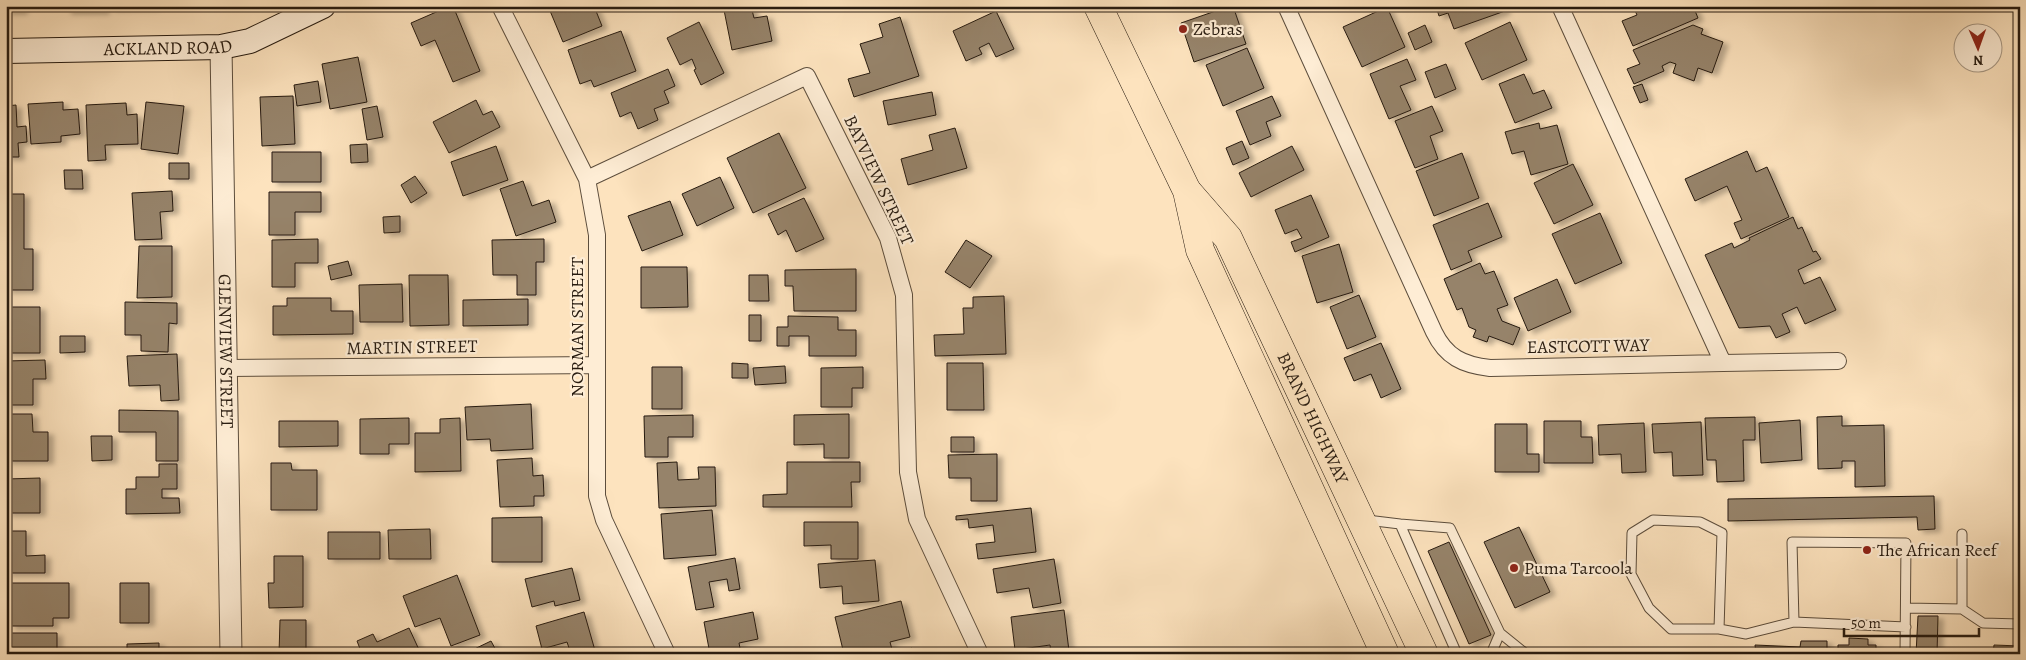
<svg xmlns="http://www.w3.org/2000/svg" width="2026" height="660" viewBox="0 0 2026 660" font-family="Alegreya,serif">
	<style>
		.building { fill: #96836a; stroke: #271b10; filter: url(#shadow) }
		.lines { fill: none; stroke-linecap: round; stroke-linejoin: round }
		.service-casing { stroke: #5c4d3c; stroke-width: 11 }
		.minor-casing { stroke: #5c4d3c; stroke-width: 18 }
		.tertiary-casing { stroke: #5c4d3c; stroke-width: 23 }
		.secondary-casing { stroke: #271b10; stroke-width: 26 }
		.trunk-casing { stroke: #271b10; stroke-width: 29 }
		.service { stroke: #feedd5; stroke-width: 9 }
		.minor { stroke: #feedd5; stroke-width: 16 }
		.tertiary { stroke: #feedd5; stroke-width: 21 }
		.secondary { stroke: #feedd5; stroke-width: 24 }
		.trunk { stroke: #fde3be; stroke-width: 28 }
		.poi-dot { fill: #8f2418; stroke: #feedd5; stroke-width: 2 }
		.labels { text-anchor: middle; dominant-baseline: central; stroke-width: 4.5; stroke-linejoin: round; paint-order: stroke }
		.poi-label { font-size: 18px; fill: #271b10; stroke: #feedd5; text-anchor: start }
		.street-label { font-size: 18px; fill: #271b10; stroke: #feedd5 }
	</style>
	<defs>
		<filter id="shadow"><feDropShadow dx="5.5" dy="3" stdDeviation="2.5" flood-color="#0004"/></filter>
	</defs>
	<rect width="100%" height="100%" fill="#fde3be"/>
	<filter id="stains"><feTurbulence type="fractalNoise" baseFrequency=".004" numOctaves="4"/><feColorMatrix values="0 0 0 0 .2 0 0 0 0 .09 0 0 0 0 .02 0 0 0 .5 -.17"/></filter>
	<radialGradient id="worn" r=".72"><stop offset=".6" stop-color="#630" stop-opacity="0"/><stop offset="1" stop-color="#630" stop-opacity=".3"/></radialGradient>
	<path class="building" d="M6,6h16v5h-16z
		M66,6h38v5h-38z
		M110,6h45v1l-45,1z
		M450,6h3l27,65 -27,11 -18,-42 -14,6 -10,-23z
		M548,6h46l8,20 -39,16z
		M745,6h6l3,12 13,-2 5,25 -40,9 -8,-40z
		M1230,6h3l13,38 -52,18 -13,-39z
		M1436,6h68l1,5 -51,18 -6,-16 -9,3z
		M1633,6h60l5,12 -65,28 -11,-25 15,-6z
		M1387,7l18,40 -43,20 -19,-40z
		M996,11l18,38 -18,8 -7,-14 -10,5 3,6 -16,7 -13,-30z
		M900,17l19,59 -65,21 -6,-18 22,-6 -10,-29 23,-7 -4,-13z
		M699,22l25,51 -23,12 -7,-15 2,-1 -4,-10 -12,6 -13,-27z
		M1510,22l17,38 -45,20 -17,-37z
		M1425,25l7,17 -17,8 -7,-17z
		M1693,25l10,4 -2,5 22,8 -11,31 -14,-5 -4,13 -21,-8 3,-9 -6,-2 -8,4 2,5 -30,13 -7,-15 13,-5 -7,-14z
		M621,31l15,40 -42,16 -3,-7 -11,4 -12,-34z
		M1247,48l17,40 -41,18 -17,-41z
		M358,57l9,45 -37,7 -8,-45z
		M1407,59l9,21 -16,6 11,24 -22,9 -19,-45z
		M1446,64l10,25 -21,9 -10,-26z
		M668,69l7,17 -11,5 5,12 -15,6 4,11 -20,9 -7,-17 -11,5 -9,-24z
		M1524,74l9,20 11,-4 8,18 -37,15 -16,-39z
		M318,81l3,21 -24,4 -3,-21z
		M1642,84l6,16 -8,3 -7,-16z
		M932,92l4,23 -48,10 -5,-24z
		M293,96l2,48 -33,2 -2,-49z
		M1272,96l9,20 -15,6 5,14 -21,9 -14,-34z
		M476,100l7,15 9,-4 8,16 -51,26 -16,-31z
		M63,102v8l15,-1 2,25 -19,2v6l-30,2 -3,-40z
		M146,102l38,4 -6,48 -37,-5z
		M126,103l1,12 10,-1 1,30 -33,1 1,15 -18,1 -2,-56z
		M16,105l1,22 9,-1 1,16 -9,1 1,14h-13v-51z
		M377,106l6,31 -16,3 -5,-31z
		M1432,106l11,25 -13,5 8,23 -23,9 -20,-47z
		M1539,123l1,6 17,-4 11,39 -37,11 -7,-24 -12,3 -7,-22z
		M955,128l12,40 -59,17 -7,-26 32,-9 -4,-15z
		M779,133l27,55 -53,25 -26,-55z
		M1242,141l7,17 -16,7 -7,-17z
		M367,144l1,18 -17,1 -1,-18z
		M496,146l12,34 -45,16 -12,-34z
		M1292,146l12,24 -53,27 -12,-24z
		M1747,151l9,21 11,-5 22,50 -48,22 -7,-16 8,-3 -15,-34 -32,15 -10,-22z
		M272,152h49v30h-49z
		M1462,153l17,45 -45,18 -18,-45z
		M169,163h20v16h-20z
		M1573,164l20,41 -39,19 -20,-41z
		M64,170h18l1,19h-18z
		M415,176l12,17 -16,10 -10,-18z
		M720,177l14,31 -37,18 -15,-32z
		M523,181l9,25 17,-6 7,22 -40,14 -16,-47z
		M172,191l1,20 -13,1 2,27 -27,1 -3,-47z
		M269,192h52v20h-26v23h-26z
		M6,194h18v55h9v41h-27z
		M1311,195l18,42 -34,15 -4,-10 11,-4 -5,-9 -12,5 -10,-24z
		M804,198l20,41 -28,13 -10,-22 -8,5 -10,-21z
		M670,201l13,34 -41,16 -14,-35z
		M1488,203l14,34 -34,14 4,10 -21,9 -18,-45z
		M1600,213l22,50 -47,21 -23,-50z
		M400,216v16l-16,1 -1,-16z
		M1793,217l5,12 4,-2 11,25 3,-1 5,8 -23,11 6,14 16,-7 16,33 -31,14 -8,-17 -15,7 8,18 -14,6 -6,-12 -31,2 -34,-73 27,-12 2,5 16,-8 -1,-2z
		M318,239v24h-23v24h-23v-47z
		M544,239v23h-8v33h-19v-20h-24l-1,-35z
		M966,240l26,16 -22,32 -25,-16z
		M1339,244l14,48 -36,11 -15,-47z
		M139,246h33v51l-35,1z
		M348,261l4,14 -21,5 -3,-14z
		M1480,263l5,11 9,-3 14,34 -11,4 5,12 18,7 -7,17 -24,-9 -2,6 -14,-5 3,-7 -7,-3 -7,-19 -5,2 -13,-31z
		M641,267h46l1,40 -47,1z
		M856,269v42h-62l-1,-25h-8v-16z
		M409,275h39l1,50 -39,1z
		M749,275h19l1,26h-20z
		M1557,279l14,33 -43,19 -14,-33z
		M402,284l1,38h-43l-1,-37z
		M1359,295l17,42 -29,12 -17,-42z
		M1004,296l2,58 -71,2 -1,-21 30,-1 -1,-26h10v-11z
		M287,298h44v13h22v23l-80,1v-29h14z
		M528,299v26l-65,1v-26z
		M125,302l52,1v21l-8,-1 -1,29 -27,-1v-16h-16z
		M6,307h34v46h-34z
		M749,315h12v26h-12z
		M788,316l50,1v13h18v26h-47v-20h-20v10h-12v-19h11z
		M60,336h25v16l-25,1z
		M1381,343l20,46 -20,9 -10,-24 -17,7 -10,-23z
		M177,354l2,46 -18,1 -1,-16 -31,1 -2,-30z
		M45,360l1,19h-13v26h-27v-44z
		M732,363l16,1v14h-16z
		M947,363h36l1,47h-37z
		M785,366l1,17 -31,2 -2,-17z
		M652,367h30v42h-30z
		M863,367v21h-11v19h-31v-39z
		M531,404l2,45 -42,2 -1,-12 -23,1 -2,-33z
		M119,410l59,1v50h-22v-29h-37z
		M6,414h26l1,18h15v29h-42z
		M849,414v44h-25v-14l-30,1v-30z
		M693,415v22h-25v20h-23l-1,-41z
		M1842,416v10l42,-1 1,61 -30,1v-26h-13v7l-24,1 -1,-52z
		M1755,417v23h-12l1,41 -27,1 -1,-22h-9l-2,-42z
		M409,418v26h-20v10h-29v-35z
		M460,418l1,53 -46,1v-39h25v-14z
		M1800,420l2,40 -41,3 -2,-40z
		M279,421h59v25l-59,1z
		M1544,421h37v16h11l1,26h-49z
		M1701,422l2,53 -30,1 -1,-24 -18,1 -2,-29z
		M1644,423l2,49 -24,1 -1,-19 -22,1 -1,-30z
		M1495,424h32v30h12v18h-44z
		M91,436h21v24l-20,1z
		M951,437h23v15h-23z
		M997,454v47h-26v-23h-22l-1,-23z
		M532,458l1,18 10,-1 1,21h-10v10l-34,1 -3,-47z
		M677,462l1,18 21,-1 -1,-12h17l1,39 -57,2 -2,-45z
		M787,462h73v20h-9l1,25h-89v-12l24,-1z
		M271,463h20l1,7h25v40h-46z
		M159,464h18v25h-15v9h17l1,15 -54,1v-25h10v-12h23z
		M40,478v35h-34v-34z
		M1934,496l1,33 -17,1 -1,-13 -189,4v-22z
		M1031,508l5,44 -58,7 -2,-15 19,-2 -2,-17 -24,3 -1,-9 -12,1v-4z
		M712,510l4,45 -52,4 -3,-45z
		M542,517v45h-50v-44z
		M804,522h54v37h-27v-14l-27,1z
		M1519,527l31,65 -35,16 -31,-66z
		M430,529l1,30h-42l-1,-29z
		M6,531h20v25l19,-1v18h-39z
		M328,532h52v27h-52z
		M1449,542l42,93 -22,9 -41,-93z
		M274,556h29v51l-34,1 -1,-25h6z
		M735,558l5,31 -11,2 -2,-12 -18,3 5,25 -18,3 -8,-43z
		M1054,559l7,44 -28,5 -4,-20 -32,5 -4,-24z
		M875,560l4,41 -36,3 -1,-18 -22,2 -2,-24z
		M572,568l8,32 -25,6 -1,-5 -22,6 -7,-28z
		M457,575l23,60 -29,11 -11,-28 -25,9 -12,-31z
		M10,583h59v35h-16v8h-43z
		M120,583h29v40h-29z
		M901,601l9,36 -20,5 3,11 -49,1 -9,-37z
		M1064,610l5,41 -18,2 -1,-8 -35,5 -4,-33z
		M584,612l12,42h-25l-4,-12 -25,7 -6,-23z
		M753,612l5,27 -19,4 2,10 -31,1 -6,-32z
		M1918,616h20l-1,38h-21z
		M280,620h26v34h-27z
		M409,628l12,26h-59l-5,-13 16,-7 4,8z
		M11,633h46v21h-46z
		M1849,638l19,1v6h8v9h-38v-9h11z
		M491,641l7,13h-34z
		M1801,641h26v13h-71l-1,-9 45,2z
		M159,643v11h-32v-10z
		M1994,645l26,1v8h-27z
		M912,648l3,6h-17z"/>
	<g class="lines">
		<defs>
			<path id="service" d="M1367,520l33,4 57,130
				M1400,524l50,4 50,105 -9,21
				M1962,534v75
				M1906,608l56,1 21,14 37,1
				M1719,629l3,-96 -22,-11 -47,-2 -21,13 -1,41 18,34 22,21h48l27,5 48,-12
				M1500,633l26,21
				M1905,654l1,-111 -114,-1 2,80 112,5"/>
			<path id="minor" d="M500,6l87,173 10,56v261l7,24 63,134
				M1286,6l148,326c12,25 29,33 56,36l233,-5 -163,-357
				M587,179l220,-103 81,162 16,57 4,177 9,47 63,135
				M1723,363l115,-2
				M227,368l370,-3"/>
			<g id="tertiary">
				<path id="s1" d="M221,47l10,607"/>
			</g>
			<g id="secondary">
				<path id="s2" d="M6,51l215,-4 29,-6 73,-35"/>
			</g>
			<g id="trunk">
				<path d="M1098,6l89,185 13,59 185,404"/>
				<path id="s3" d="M1188,192l40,46 196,416"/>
			</g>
		</defs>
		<use href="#service" class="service-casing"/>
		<use href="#minor" class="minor-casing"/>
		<use href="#tertiary" class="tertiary-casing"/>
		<use href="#secondary" class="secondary-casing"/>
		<use href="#trunk" class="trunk-casing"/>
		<use href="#service" class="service"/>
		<use href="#minor" class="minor"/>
		<use href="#tertiary" class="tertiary"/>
		<use href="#secondary" class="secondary"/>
		<use href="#trunk" class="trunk"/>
	</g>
	<g class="poi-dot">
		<circle cx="1183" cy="29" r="5"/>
		<circle cx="1867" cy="550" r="5"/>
		<circle cx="1514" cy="568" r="5"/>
	</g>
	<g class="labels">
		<g class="poi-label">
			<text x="1193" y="29">Zebras</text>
			<text x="1877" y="550">The African Reef</text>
			<text x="1524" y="568">Puma Tarcoola</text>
		</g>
		<g class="street-label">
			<text stroke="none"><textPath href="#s2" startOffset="162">ACKLAND ROAD</textPath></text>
			<text transform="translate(879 180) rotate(65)">BAYVIEW STREET</text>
			<text transform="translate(577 327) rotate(-90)">NORMAN STREET</text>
			<text transform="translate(1588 346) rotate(-1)">EASTCOTT WAY</text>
			<text transform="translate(412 347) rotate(-1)">MARTIN STREET</text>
			<text stroke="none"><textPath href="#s1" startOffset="304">GLENVIEW STREET</textPath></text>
			<text stroke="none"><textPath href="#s3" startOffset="260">BRAND HIGHWAY</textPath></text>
		</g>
	</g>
	<rect width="2026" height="660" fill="none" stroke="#fde3be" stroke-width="25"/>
	<rect x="8" y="8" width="2011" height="645" fill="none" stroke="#271b10" stroke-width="2.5"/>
	<rect x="12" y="12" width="2001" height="635" fill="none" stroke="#271b10"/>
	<g transform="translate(1978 48) rotate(178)"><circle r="24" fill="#feedd5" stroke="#a89986"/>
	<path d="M0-4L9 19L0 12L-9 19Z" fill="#8f2418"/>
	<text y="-8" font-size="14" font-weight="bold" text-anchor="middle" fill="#271b10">N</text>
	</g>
	<path d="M1844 628v8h135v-8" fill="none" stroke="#271b10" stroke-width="2.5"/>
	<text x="1851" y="628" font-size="15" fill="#271b10" stroke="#feedd5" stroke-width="4" paint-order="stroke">50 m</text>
	<rect width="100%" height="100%" filter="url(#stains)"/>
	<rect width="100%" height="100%" fill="url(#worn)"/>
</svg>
